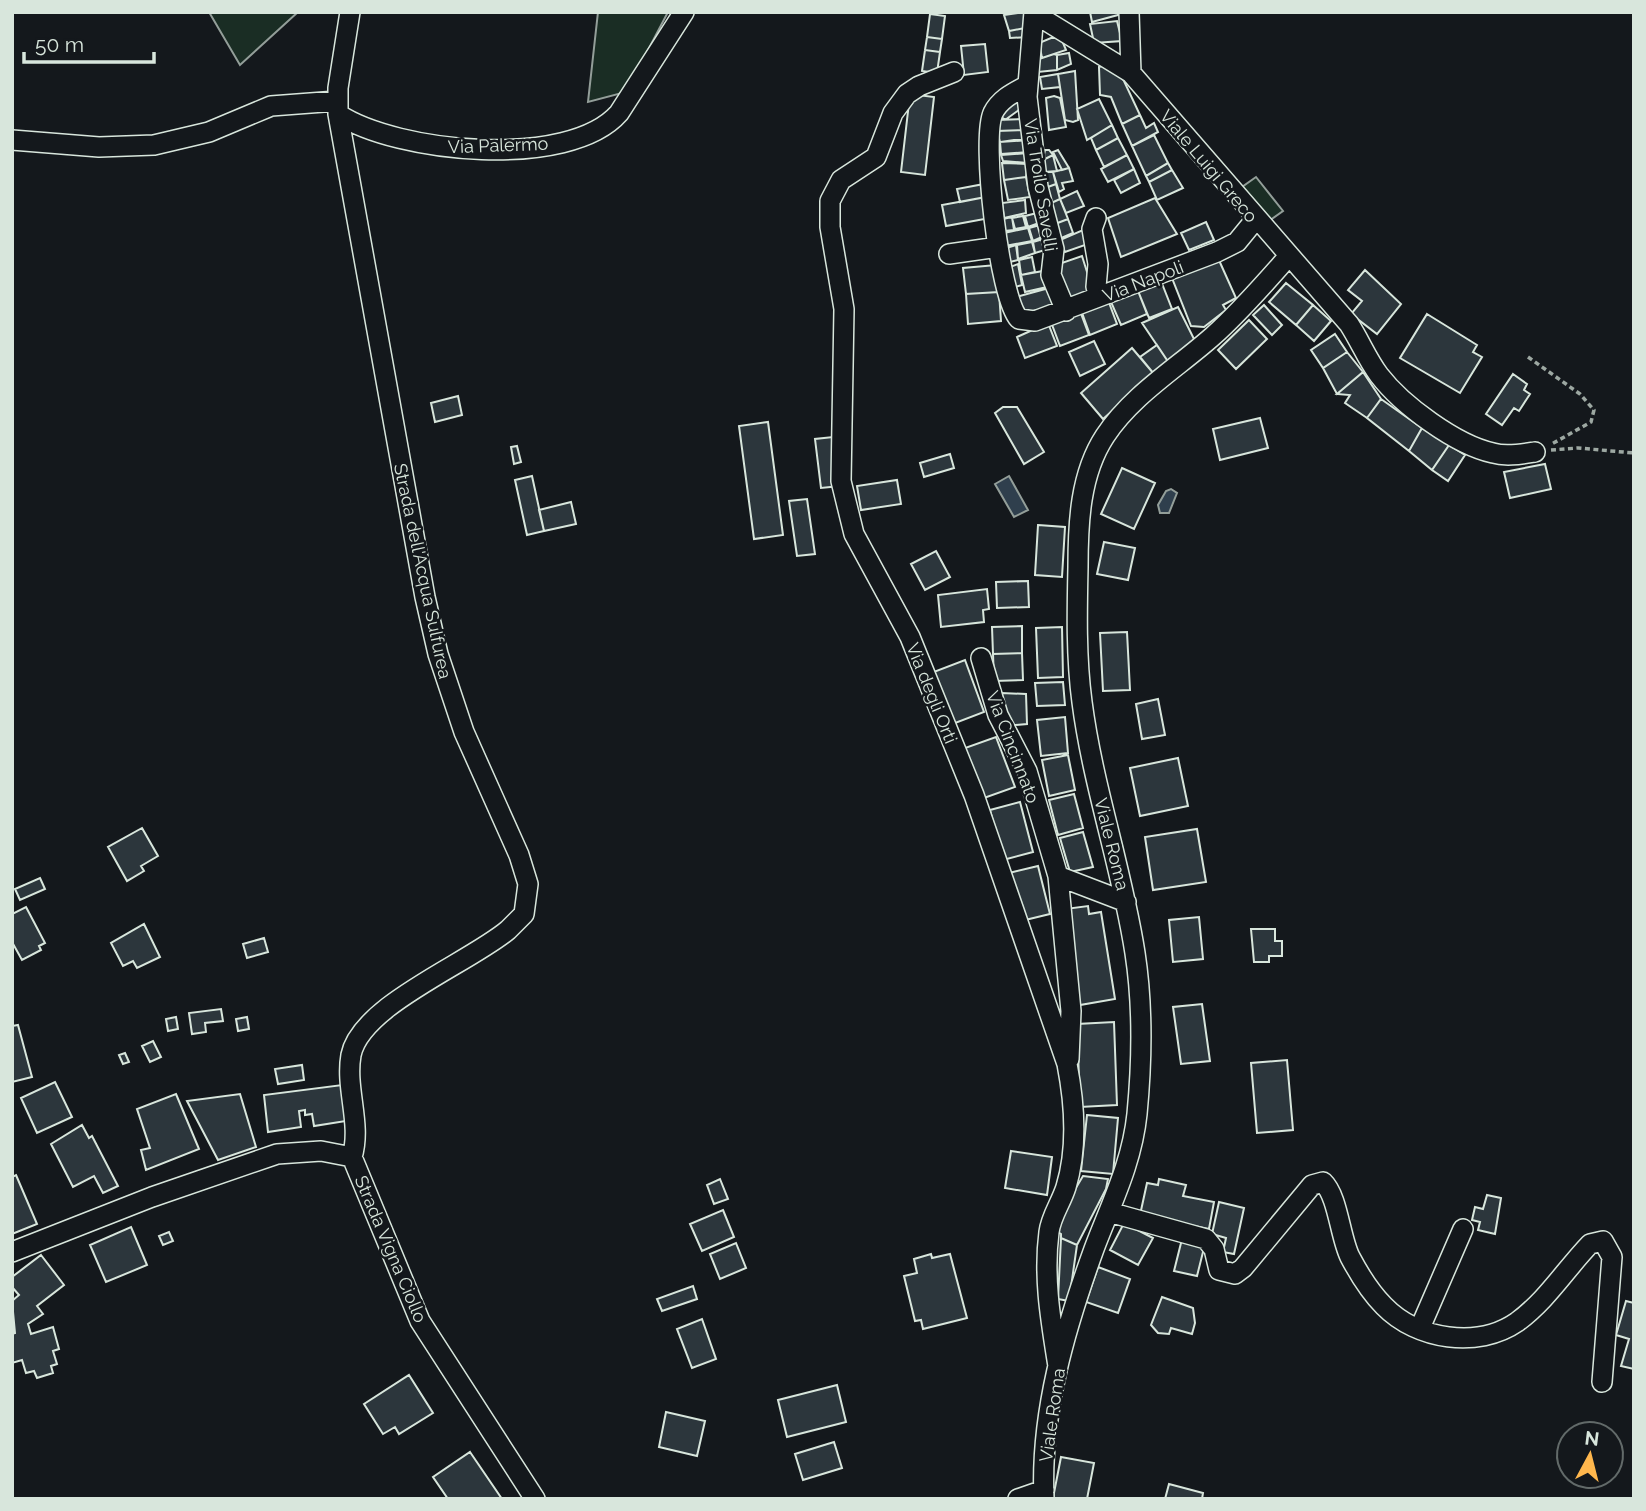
<svg xmlns="http://www.w3.org/2000/svg" width="1646" height="1511" viewBox="0 0 1646 1511" font-family="Raleway,sans-serif">
	<style>
		.green { fill: #1a2d24; stroke: #939e99; stroke-width: 2 }
		.water { fill: #2f3f4d; stroke: #939e99; stroke-width: 2 }
		.building { fill: #2c363c; stroke: #d8e6dc; stroke-width: 2 }
		.lines { fill: none; stroke-linecap: round; stroke-linejoin: round }
		.minor-casing { stroke: #d8e6dc; stroke-width: 22 }
		.path { stroke: #9da8a2; stroke-width: 3.5; stroke-dasharray: 5 3.5; stroke-linecap: butt }
		.minor { stroke: #14181c; stroke-width: 19 }
		.labels { text-anchor: middle; dominant-baseline: central; stroke-width: 5; stroke-linejoin: round; paint-order: stroke }
		.street-label { font-size: 18px; fill: #d8e6dc; stroke: #14181c }
	</style>
	<rect width="100%" height="100%" fill="#14181c"/>
	<path class="green" d="M209,12h89l-58,53z
		M598,12h70l-42,80 -38,10z
		M1256,177l27,34 -14,10 -27,-34z"/>
	<path class="water" d="M1009,476l19,34 -14,7 -19,-33z
		M1171,489l6,4 -8,20h-9l-2,-8 8,-14z"/>
	<path class="building" d="M1026,12l4,15 -21,4 -5,-16z
		M1090,12h27l1,3 -26,7z
		M930,14l15,2 -3,23 -15,-2z
		M1117,21l5,20 -28,2 -4,-19z
		M1030,27l-1,10 -19,1 -1,-7z
		M927,37l15,2 -2,13 -15,-2z
		M1051,38h10l5,12 -24,8 -3,-15z
		M985,44l3,28 -24,3 -3,-29z
		M925,50l15,2 -3,21 -15,-2z
		M1069,53l2,11 -14,6v-15z
		M1054,54l3,1v15l-19,2 1,-13z
		M1111,63l13,18 16,34 -18,9 -11,-27 -11,-2 -1,-28z
		M1075,71l3,49 -5,2 -8,-2 -7,-46z
		M1058,74l2,13 -18,2 -2,-12z
		M910,94l24,3 -9,78 -24,-3z
		M1017,96l6,11 -18,13 -8,-7z
		M1054,96l6,2 6,29 -17,3 -3,-32z
		M1099,99l13,26 -25,15 -10,-31z
		M1140,115l6,13 8,-5 4,9 -26,14 -10,-22z
		M1023,119l2,11 -28,1v-11z
		M1112,125l6,13 -22,12 -5,-12z
		M1025,130l4,10 -29,2 -3,-11z
		M1154,135l14,28 -22,13 -14,-30z
		M1118,138l9,17 -23,12 -8,-17z
		M1014,140h15v12l-28,2 -1,-12z
		M1045,150h4l4,5 -10,5z
		M1058,150l11,18 -7,2 -9,-18z
		M1028,153v10l-25,-2 -2,-6z
		M1053,155l4,16 -13,1 -1,-12z
		M1127,155l7,14 -26,13 -7,-13z
		M1002,163l26,1 -2,13 -22,3z
		M1168,163l4,7 -23,12 -3,-6z
		M1069,168l4,13 -11,2 2,6 -5,3 -6,-20z
		M1134,169l6,14 -19,10 -7,-13z
		M1172,170l11,18 -26,12 -8,-18z
		M1044,172h9l3,12 -11,4z
		M1026,177l4,20 -22,3 -4,-20z
		M984,184l2,13 -26,5 -3,-13z
		M1056,184l4,15 -11,5 -4,-16z
		M1077,191l7,15 -18,7 -6,-14z
		M986,197l4,21 -44,8 -4,-21z
		M1155,198l22,36 -56,23 -13,-39z
		M1060,199l8,20 -13,5 -6,-20z
		M1025,200l1,13 -22,5 -2,-15z
		M1037,213l2,10 -11,4 -3,-11z
		M1023,216l3,11 -11,2 -3,-11z
		M1012,217l2,13 -10,1 -1,-12z
		M1068,219l5,14 -14,6 -4,-15z
		M1206,222l8,18 -25,10 -8,-17z
		M1040,225l2,12 -9,4 -4,-13z
		M1028,228l4,13 -27,5 -1,-13z
		M1083,230l5,14 -23,8 -5,-12z
		M1043,239l2,11 -10,3 -2,-11z
		M1032,242l3,11 -17,6 -1,-14z
		M1016,245l2,15 -12,3 -3,-14z
		M1082,256l12,38 -27,9 -14,-37z
		M1032,257l3,15 -14,3 -2,-15z
		M1218,258l18,40 -13,7 3,5 -22,17 -13,-1 -19,-48z
		M1018,264l4,21 -7,2 -5,-20z
		M996,265l3,27 -33,2 -3,-26z
		M1365,270l36,34 -24,30 -26,-20 11,-13 -14,-11z
		M1043,271l4,16 -22,5 -4,-17z
		M1161,281l11,28 -23,9 -11,-27z
		M1286,283l27,22 -17,20 -27,-23z
		M1049,288l8,19 -34,9 -7,-19z
		M1138,291l9,23 -26,11 -10,-23z
		M999,292l2,29 -33,3 -2,-30z
		M1108,300l9,24 -27,11 -9,-25z
		M1264,305l18,20 -10,10 -19,-20z
		M1313,305l18,16 -17,20 -18,-16z
		M1178,307l17,34 -26,22 -27,-40z
		M1080,311l9,24 -29,11 -9,-24z
		M1427,314l50,31 -4,7 9,5 -22,36 -60,-35z
		M1249,320l18,19 -31,30 -18,-19z
		M1048,323l9,23 -32,12 -8,-21z
		M1335,334l12,18 -24,16 -12,-18z
		M1094,341l11,23 -25,12 -11,-24z
		M1157,345l12,18 -15,11 -14,-17z
		M1132,348l22,26 -51,45 -22,-26z
		M1347,352l16,20 -26,22 -14,-26z
		M1363,372l18,27 -14,19 -22,-15 5,-8 -13,-1z
		M1513,374l14,10 -3,6 6,4 -11,17 -5,-3 -12,17 -16,-11z
		M458,396l4,19 -27,7 -4,-19z
		M1381,399l41,29 -13,23 -42,-33z
		M1003,407h14l27,45 -20,12 -29,-51z
		M1260,418l8,30 -48,12 -7,-31z
		M768,422l15,113 -29,4 -15,-113z
		M1422,428l27,17 -17,25 -23,-19z
		M833,437l7,49 -19,2 -6,-49z
		M1449,445l16,10 -17,26 -16,-11z
		M517,446l4,16 -7,2 -3,-17z
		M950,454l4,14 -30,9 -4,-14z
		M1545,464l6,25 -41,9 -6,-26z
		M1122,468l33,15 -21,46 -33,-15z
		M532,476l12,55 -17,4 -12,-55z
		M897,480l4,24 -40,6 -4,-24z
		M807,499l8,55 -18,2 -8,-55z
		M571,502l5,22 -32,7 -5,-21z
		M1038,525l27,2 -3,50 -27,-2z
		M1104,542l31,6 -7,32 -31,-6z
		M936,551l14,26 -25,13 -14,-26z
		M1028,581l1,26 -32,1 -1,-26z
		M987,589l2,20 -6,1 1,12 -43,5 -3,-32z
		M1022,626v27l-29,1 -1,-27z
		M1062,627l1,50 -25,1 -2,-50z
		M1127,632l3,58 -27,1 -3,-58z
		M1022,653l1,27 -29,1 -1,-27z
		M965,660l19,52 -34,13 -19,-52z
		M1063,682l2,23 -28,1 -2,-23z
		M1001,693l25,1 1,30 -21,2z
		M1158,699l7,36 -23,4 -6,-35z
		M1065,717l3,36 -27,3 -4,-36z
		M996,737l19,50 -31,11 -19,-50z
		M1068,755l7,35 -26,6 -7,-36z
		M1178,758l10,48 -48,10 -10,-48z
		M1074,794l9,34 -25,7 -9,-35z
		M1020,802l13,50 -30,8 -13,-50z
		M142,828l16,28 -17,10 3,5 -17,10 -19,-34z
		M1197,829l9,53 -53,8 -8,-53z
		M1083,832l10,35 -23,5 -10,-34z
		M1038,866l12,48 -29,7 -12,-48z
		M40,878l5,11 -25,11 -5,-11z
		M1088,906l1,8 12,-2 14,87 -35,6 -15,-96z
		M26,907l19,36 -6,3 2,4 -19,10 -10,-18v-28z
		M1199,917l4,42 -30,3 -4,-42z
		M144,924l16,33 -23,11 -4,-7 -10,5 -12,-23z
		M1251,929h24v12h7v15h-13v6h-15z
		M264,938l4,14 -21,6 -4,-14z
		M1202,1004l8,57 -29,3 -8,-57z
		M221,1009l2,12 -18,2 1,9 -14,2 -3,-21z
		M176,1017l2,12 -10,2 -2,-12z
		M247,1017l2,12 -11,2 -2,-12z
		M1114,1022l3,83 -37,2 -3,-83z
		M18,1025l14,52 -20,5v-56z
		M153,1041l8,16 -11,5 -8,-16z
		M125,1053l4,9 -6,2 -4,-9z
		M1287,1060l6,70 -36,3 -6,-70z
		M302,1065l2,15 -26,4 -3,-15z
		M55,1082l17,35 -35,16 -16,-35z
		M342,1085l4,36 -32,5 -2,-12 -7,1v-5l-6,1 2,16 -33,5 -4,-37z
		M176,1094l23,55 -53,21 -5,-20 9,-2 -13,-39z
		M240,1094l16,53 -38,13 -31,-59z
		M1087,1115l31,3 -5,56 -32,-3z
		M82,1125l7,13 3,-2 26,50 -15,7 -9,-17 -21,11 -22,-43z
		M1011,1151l41,6 -5,38 -42,-7z
		M16,1175l21,49 -25,10v-57z
		M1083,1176l25,3 -2,10 -29,56 -16,-7v-4l-9,-6z
		M720,1179l8,20 -14,5 -7,-19z
		M1159,1179l27,6 -3,11 31,6 -5,27 -69,-14 7,-32 11,2z
		M1487,1195l14,3 -6,36 -17,-4 2,-8 -8,-2 3,-13 8,2z
		M1219,1202l25,6 -10,46 -11,-2 3,-14 -14,-4z
		M723,1210l11,27 -32,14 -12,-27z
		M1124,1223l29,15 -15,27 -28,-15z
		M131,1227l16,38 -41,17 -16,-37z
		M169,1232l4,9 -10,4 -4,-9z
		M1183,1235l23,5 -9,36 -23,-5z
		M1061,1238l16,7 -8,56 -11,-2z
		M736,1243l10,25 -26,11 -10,-25z
		M931,1254l1,4 18,-4 17,64 -44,11 -2,-9 -6,1 -11,-45 13,-3 -3,-14z
		M41,1255l23,30 -27,21 6,8 -15,10 3,10 22,-7 6,22 -6,2 4,13 -6,2 2,7 -16,5 -3,-7 -8,2 -4,-13 -10,3v-29l3,-1 -3,-32 7,-6 -7,-8v-10z
		M1098,1267l32,12 -12,34 -32,-11z
		M693,1286l4,13 -35,12 -5,-12z
		M1162,1297l31,11 2,15 -3,11 -21,-6 -2,6 -11,-1 -7,-8z
		M1626,1301l8,2v66l-13,-3 8,-27 -13,-4z
		M702,1319l14,40 -24,9 -15,-39z
		M409,1375l24,38 -34,21 -4,-7 -12,7 -19,-30z
		M837,1385l9,37 -59,15 -9,-37z
		M666,1412l39,9 -8,35 -38,-9z
		M834,1442l8,26 -39,12 -8,-26z
		M470,1452l32,47h-54l-15,-22z
		M1061,1457l33,6 -7,36 -34,-1z
		M1169,1484l34,9 -1,6h-37z"/>
	<g class="lines">
		<defs>
			<path id="minor" d="M350,12l-12,76v26l87,483 13,57 26,78 55,123 9,29 -4,30 -16,16c-39,33 -147,75 -157,125 -6,34 11,69 1,102
				M1034,12l-7,85 11,90 16,62 -3,26 15,36
				M1129,12l2,61
				M1035,14l96,59 218,251c11,17 18,35 30,51 23,30 77,70 114,78 13,4 29,1 42,-1
				M954,72l-35,14 -12,8 -14,19 -17,44 -35,23 -11,21v26l14,82 -3,172 13,53 56,103 64,158 93,269c8,41 11,83 -1,123 -5,16 -15,29 -17,45 -6,46 2,90 9,134
				M1026,86c-13,7 -26,13 -33,27 -12,26 6,185 26,206l16,2 182,-69 20,-10 18,-22
				M338,114c59,39 231,56 281,-1l65,-101
				M12,140l87,7 55,-2 55,-13 62,-26 66,-5
				M949,254l49,-7
				M1096,287l2,-23 -6,-35 4,-11
				M981,658l17,57 29,56 31,105 13,135 -2,48
				M1058,876l68,26
				M1109,1212l97,27 8,10 5,21 16,4 8,-6 69,-83 11,-3c15,14 17,55 27,75 9,17 20,35 34,49 33,34 94,43 133,16 30,-22 48,-52 73,-78l13,-3 9,16 -10,125
				M12,1252l140,-55 125,-43 44,-3 31,6 68,164 115,178
				M1420,1328l43,-99
				M1018,1499l26,-9
				M1044,1499c-4,-86 21,-170 50,-250 17,-45 38,-86 43,-135 5,-52 6,-109 -2,-161 -13,-85 -42,-166 -53,-251 -6,-45 -5,-90 -4,-135 0,-44 2,-93 27,-131 27,-41 72,-68 108,-100 27,-24 51,-52 75,-79"/>
		</defs>
		<use href="#minor" class="minor-casing"/>
		<path class="path" d="M1528,357l52,37 14,16 -3,12 -41,23
			M1551,450l27,-2 56,5"/>
		<use href="#minor" class="minor"/>
	</g>
	<g class="labels">
		<g class="street-label">
			<text transform="translate(498 145) rotate(-2)">Via Palermo</text>
			<text transform="translate(1209 166) rotate(50)">Viale Luigi Greco</text>
			<text transform="translate(1041 185) rotate(81)">Via Troilo Savelli</text>
			<text transform="translate(1143 281) rotate(-21)">Via Napoli</text>
			<text transform="translate(423 571) rotate(78)">Strada dell'Acqua Sulfurea</text>
			<text transform="translate(932 693) rotate(68)">Via degli Orti</text>
			<text transform="translate(1013 747) rotate(69)">Via Cincinnato</text>
			<text transform="translate(1112 844) rotate(76)">Viale Roma</text>
			<text transform="translate(391 1249) rotate(67)">Strada Vigna Ciollo</text>
			<text transform="translate(1052 1415) rotate(-82)">Viale Roma</text>
		</g>
	</g>
	<rect width="1646" height="1511" fill="none" stroke="#d8e6dc" stroke-width="28"/>
	<g transform="translate(1590 1455) rotate(7)"><circle r="33" fill="#14181c" stroke="#626a69" stroke-width="2"/>
	<path d="M0-5L12 26L0 18L-12 26Z" fill="#ffb74d"/>
	<text y="-10" font-size="19" font-weight="bold" text-anchor="middle" fill="#d8e6dc">N</text>
	</g>
	<path d="M24 52v10h130v-10" fill="none" stroke="#d8e6dc" stroke-width="3.5"/>
	<text x="35" y="52" font-size="21" fill="#d8e6dc" stroke="#14181c" stroke-width="5" paint-order="stroke">50 m</text>
</svg>
